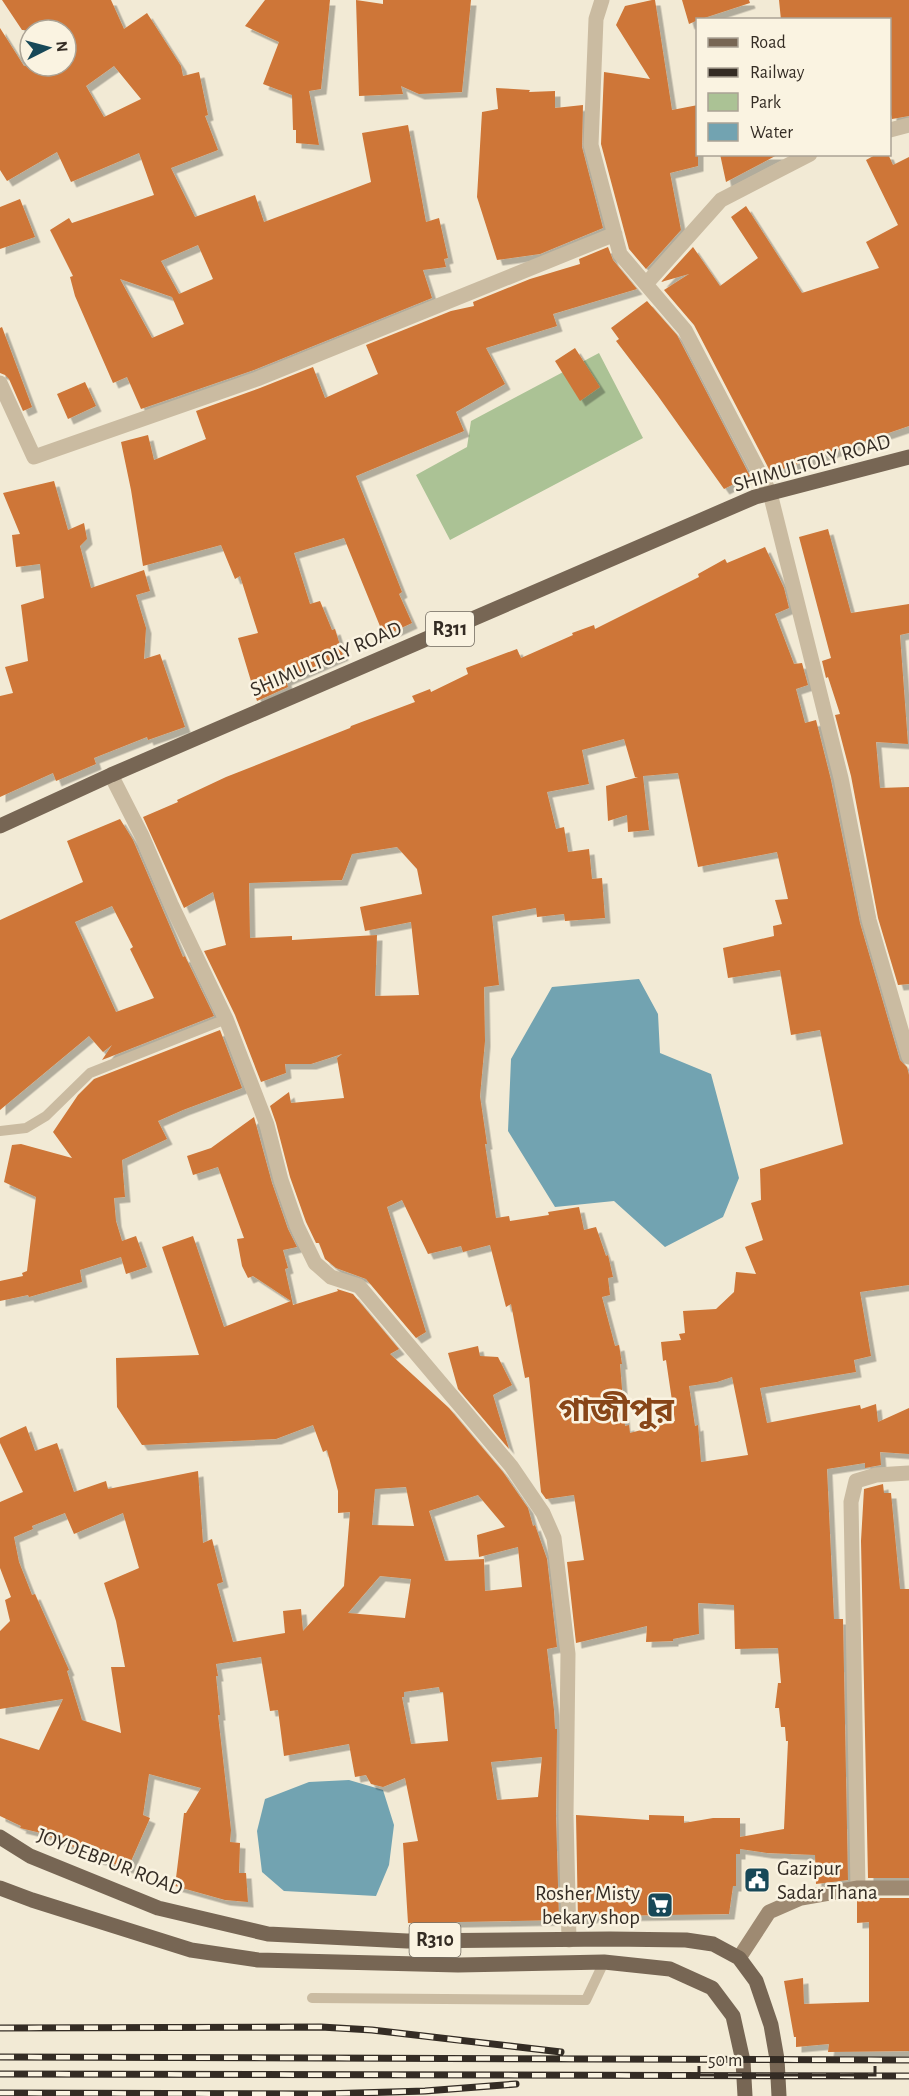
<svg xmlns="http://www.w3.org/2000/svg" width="909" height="2096" viewBox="0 0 909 2096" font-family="'Alegreya Sans','Noto Sans Bengali',sans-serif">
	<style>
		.green { fill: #abc295 }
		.water { fill: #72a3b1 }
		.building { fill: #ce7637; fill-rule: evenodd; filter: url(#shadow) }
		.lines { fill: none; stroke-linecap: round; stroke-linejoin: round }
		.service { stroke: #cabba1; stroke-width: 10 }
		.minor { stroke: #cabba1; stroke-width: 15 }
		.secondary { stroke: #9e8a72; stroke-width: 15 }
		.primary { stroke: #776654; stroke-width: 15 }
		.rail-casing { stroke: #342c24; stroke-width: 7 }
		.rail { stroke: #faf3e1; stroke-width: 4.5; stroke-dasharray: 14; stroke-linecap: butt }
		.labels { text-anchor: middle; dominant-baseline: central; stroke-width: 5; stroke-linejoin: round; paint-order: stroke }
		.shield { fill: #faf3e1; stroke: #6f685d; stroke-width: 1.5 }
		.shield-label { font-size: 20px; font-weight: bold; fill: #342c24 }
		.street-label { font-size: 21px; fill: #342c24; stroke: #faf3e1 }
		.poi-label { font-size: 21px; fill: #342c24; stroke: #faf3e1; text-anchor: start }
		.town-label { font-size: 33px; font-weight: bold; fill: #884618; stroke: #faf3e1 }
	</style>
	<defs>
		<filter id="shadow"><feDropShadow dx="5.5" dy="5.5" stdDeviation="0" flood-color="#0004"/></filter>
	</defs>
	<rect width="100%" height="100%" fill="#f2ead5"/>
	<path class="green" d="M599,353l44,85 -193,102 -34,-65 51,-28 4,-26z"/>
	<path class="water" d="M639,979l19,35 2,39 51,21 28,104 -16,39 -58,30 -51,-46 -59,6 -47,-76 3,-72 41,-72z
		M349,1780l34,10 11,35 -5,40 -13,31 -92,-5 -22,-19 -5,-41 8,-32 44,-17z"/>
	<path class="building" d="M2,0h109l13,29 23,-16 34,53 2,10 16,-4 9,43 -3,1 13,34 -47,18 24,49 60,-22 9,27 107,-40 -9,-49 46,-8 18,97 13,-4 9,40 -4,1 2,8 -23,3 9,28 -178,72 -113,39 -14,-32 -14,6 -38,-87 -5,-19 3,-1 -23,-46 19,-12 3,5 82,-28 -15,-42 -68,29 -14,-30 -50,29 -7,-11v-142l24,38h42v-36h-44zM114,66l27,33 -37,18 -18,-31zM198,245l15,34 -34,15 -18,-33zM120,279l52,18 12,27 -32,14z
		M265,0h65l-9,89 -12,2 10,54 -23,-2v-13h-3l-1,-35 -29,-11 16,-42 -34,-16z
		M356,0l27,4v-4h88l-9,92 -43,2 -18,-8 2,8 -44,2z
		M652,0h3l17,110 26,-5v61l-28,7 11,57 -35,39 -17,-20 -28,-105 3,-72 46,7 -34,-54 9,-19z
		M682,0h67l1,3 -52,17 -9,4z
		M779,0h130v116l-17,3 -2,-9v-90h-109z
		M496,88l34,2 -1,2 26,-1v17l28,-3 -1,42 21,81 -63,26 -43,6 -20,-63 5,-85 16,-3z
		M720,154h59l-53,28z
		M877,154h11l5,11 16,-8v269l-138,47 -77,-148 -30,-35 25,-16 -28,8 32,-35 27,39 38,-28 -27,-41 15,-11 56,87 77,-25 -13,-26 32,-17 -32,-65z
		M20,199l15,38 -35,12v-42z
		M608,247l5,13 24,29 -84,25 4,12 -71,22 19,36 -49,28 8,19 -108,45 46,116 -3,2 13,29 -28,13 -40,-98 -50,15 16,51 10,-3 12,29 3,-1 8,26 -57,25 2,7 -31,14 -19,-63 20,-5 -18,-57 -5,3 -14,-34 -78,21 -12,-76 -10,-48 27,-7 6,25 52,-21 -10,-28 64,-23 53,-21 12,31 53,-24 -12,-29 85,-34 23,-5 -1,-4 57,-23 50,-15 -1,-5z
		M647,301l30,34 73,141 -26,13 -66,-93 -42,-55 3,-2 -8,-11z
		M2,327l30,80 -9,4 -14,-32 -4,-4 -5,-2v-45z
		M575,348l25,39 -20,14 -25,-40z
		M85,382l11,24 -28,13 -11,-25z
		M54,481l14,49 16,-7 3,16 -7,7 11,42 53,-18 6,21 -14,4 10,33 -2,31 16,-5 25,73 -37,13 -1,-3 -53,21 2,6 -40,17 -3,-8 -53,24v-101l13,-3 -8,-26 23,-6 -7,-56 23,-7 -4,-34 -24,3 -4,-32 8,-1 -17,-41z
		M828,529l23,84 58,-9v29l-9,2 8,109 -32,-2 4,46 29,-1v197l-11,1 -20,-67 -27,-142 -16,-61 5,-1 -12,-37 -2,1 -4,-17 9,-3 -32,-121z
		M765,547l19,41 5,20 -14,6 19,50 8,-1 6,22 -12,4 9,34 11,-3 15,60 29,143 40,137 7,7 2,8v210l-49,7 11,64 -17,4 2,12 -96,16 7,35 93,-18 1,4 15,-5 2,18 31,-14v46l-29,-2 1,13 -16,3v-5l-38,6 7,150h9l5,261 -32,4 -1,-29 -48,-2 -27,-4v5h-4v32h-3l-4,28 -128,2 -23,4 -2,-105 73,5v-5l35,1v7l29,-5h27v19l44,-8 4,-88h-2l-1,-14h-4l-2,-19h-4l3,-25h3l-3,-35 -43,1 -1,-44 -36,-2 1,31 -26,5v2l-27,1 1,-16 -71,17 -9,-81 17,-2 -10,-65 -28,4 -5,-7 -12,-115 -4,1 -14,-74 -5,3 -16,-62 -27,7 -2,-6 -33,8 -26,-54 -15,7 39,125 -10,6 -50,-59 -30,-11 -11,-9 -6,-16h-3l-10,-21 -16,-45 -14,-54 -6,-17 19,-14 2,11 53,-5 -7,-40 5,-4 -31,10h-26l1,9 -25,9 -26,-67 -31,-64 22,-6 -13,-53 -29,16 -41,-91 35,-15 -1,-2 49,-23 124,-49 1,-2 64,-24 -3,-6 18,-7 1,3 37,-18 -2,-6 51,-19 4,9 52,-23 -1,-2 22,-8 1,4 104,-52 -1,-3 27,-15 2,4zM624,739l11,38h3l-32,9 2,35 19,-6 1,17 21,-2 -6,-54 35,-3 20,94 79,-15 11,47 -13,1 7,24 -9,2 1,10 -51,12 5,30 52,-8 11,65 29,-5 23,114 -83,25 1,31 -10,3 12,37 -18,7 11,27 -20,-2 -2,20 -18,17 -33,2 2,22 -6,1 2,6 -20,2 2,19 3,-1 9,61 -45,12 -1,-8 -4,1 -5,-62h2l-3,-19 -4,1 -13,-49 8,-2 -2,-17 5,-1 -5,-22 -2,1 -10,-29 -12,3 -5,-23 -31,5 1,3 -39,6 -1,-5 -13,2 -11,-74h2l-7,-48 5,-55 -1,-54 15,-2 -7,-69 44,-8 1,9 27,-3 1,7 40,-3 -3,-40 -10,1 -3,-30 -21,3 -4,-25 -8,2 -9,-37 42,-8 -7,-34zM397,847l20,22 5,25 -62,13 5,24 46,-9 8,73 -44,1 2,-61 -85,5v-4l-42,2 -1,-55 93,-3 10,-26zM732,1377l16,78 -47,7 -3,-37 -3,1 -6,-40 28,-4z
		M120,819l13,21 50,117 2,-1 29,60 -112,44 10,-15 -9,7 -14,-16 -89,74v-190l83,-38 -16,-41zM112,906l21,41 -3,2 24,49 -38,14 -41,-90z
		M220,1030l22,58 -59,22 -25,11 9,18 -45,21 3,37 -11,1 2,23 6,20 14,-5 11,31 -21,7 -5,-17 -41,13 2,12 -53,15 -1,-2 -28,6v-20l23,-5 -1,-3 5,-2 9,-74 -32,-15 8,-37 9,-1 51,14 -19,-26 25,-37 16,-16z
		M254,1117l18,66 16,46 9,18 -14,3 5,18 -3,1 8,36 45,-14 -1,-2 16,5 46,55 -9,5 59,54 54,64 25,36 5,18 2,-1 12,34 10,88 -10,2 7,61 1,19h2l-1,87 3,104 -151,3 -5,-80 15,-2 -13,-63 -22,9 -12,-3 -5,-9 -11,2 -6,-33 -65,12 -6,-46 -8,1 -9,-54 -45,7 2,12h-2l4,39h-2l13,115 -1,12 10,1 -1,30h7l2,29 -23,-2 -50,-14 9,-73h2l15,-25 -52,-14 -6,41 7,3 -22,50 -34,-10 1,-2 -54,-23 -21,-5 1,-2 -21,-10v-78l39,12 24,-51 -63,10v-78l10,-10 -5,-21 6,-3 -11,-29v-66l23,-10 -23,-49v-5l26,-12 9,25 22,-8 17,49 32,-11 2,8 90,-18 5,72 9,-4 11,43 -6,2 16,58 52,-9 -2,-22 18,-2 2,22 41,-45 6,-74 -12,1v-22l-11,-41 -4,2 -10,-27 -37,14 -134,6 -25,-38 -1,-49 83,-3 -37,-108 31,-11 31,91 67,-26 -38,-25 -5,2 -6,-12 -5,-27 7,-1 -26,-71 -25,8 -6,-19 24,-8zM406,1487l8,39 -42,-1 3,-36zM478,1495l27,32 -28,8 2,22 39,-10 4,40 -37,4 -1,-32 -39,2 -16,-50zM65,1513l9,21 49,-21 16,55 -35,15 12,38 9,46h-14l10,66 -39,-13 -15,-49 2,-1 -34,-76 -3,1 -13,-33 -5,-25 19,-8 -1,-3zM380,1576l31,3 -6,39 -57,-5zM439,1687l1,5h3l5,49 -37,3 -9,-47h2v-5zM542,1757l-4,40 -41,3 -6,-38z
		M478,1346l2,10 18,1 14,28 -19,10 16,54 -51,-60 -10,-36z
		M883,1484l1,9h7l9,96h9v289h-41l-7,-337 3,-52z
		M857,1898h52v153l-81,1 1,-8 -33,3v-10h-2l-10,-56 19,-3 1,26 65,-2v-80l-12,1z"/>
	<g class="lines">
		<path class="service" d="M0,1131l26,-3 20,-12 44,-43 136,-54
			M312,1998l274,2 18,-38"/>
		<path class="minor" d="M602,0l-6,19 -5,126 29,109 65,76 85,163 71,285 28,142 40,137
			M890,130l19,-5
			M646,284l75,-84 89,-46
			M0,383l34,74 223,-78 358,-145
			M111,775l31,61 29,68 55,115 41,106 14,55 16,46 18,37 16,14 28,9 152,180 32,47 11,25 14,116 -2,162 3,124
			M858,1888l-7,-386 5,-21 20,-6 33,-2"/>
		<path class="secondary" d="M739,1958l30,-46 32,-14 57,-10h51"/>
		<path class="primary" d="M0,826l111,-51 644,-278 154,-40
			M0,1837l30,19 128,52 110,26 139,7 203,-2 76,1 27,4 26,14 17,23 15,44 6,34 2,37
			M0,1888l32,12 159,50 67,10 200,5 146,-3 66,7 42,19 21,28 10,45 2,35"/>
		<defs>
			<path id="rail" d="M0,2028l321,-1 51,3 189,22
				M0,2057l909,3
				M0,2074l909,2
				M0,2093l323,1 102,-3 91,-7"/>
		</defs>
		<use href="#rail" class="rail-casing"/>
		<use href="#rail" class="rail"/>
	</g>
	<defs>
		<symbol id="civic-square" viewBox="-11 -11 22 22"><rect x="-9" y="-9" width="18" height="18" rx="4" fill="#174858" stroke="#faf3e1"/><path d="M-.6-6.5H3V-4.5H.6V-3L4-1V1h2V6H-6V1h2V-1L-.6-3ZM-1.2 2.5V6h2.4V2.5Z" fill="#fff"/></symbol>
		<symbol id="supermarket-square" viewBox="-11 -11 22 22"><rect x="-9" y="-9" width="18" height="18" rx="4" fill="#174858" stroke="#faf3e1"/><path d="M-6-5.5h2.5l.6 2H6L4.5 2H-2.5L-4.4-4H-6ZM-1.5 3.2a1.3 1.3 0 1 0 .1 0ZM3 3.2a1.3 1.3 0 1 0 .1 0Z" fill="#fff"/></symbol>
	</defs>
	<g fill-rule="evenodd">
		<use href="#civic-square" x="742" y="1865" width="30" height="30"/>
		<use href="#supermarket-square" x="645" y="1890" width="30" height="30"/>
	</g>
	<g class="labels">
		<g class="shield">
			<rect x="426" y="612" width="48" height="34" rx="4.5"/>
			<rect x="409.5" y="1923" width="51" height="34" rx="4.5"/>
		</g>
		<g class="shield-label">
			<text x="450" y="629">R311</text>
			<text x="435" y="1940">R310</text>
		</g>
		<g class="street-label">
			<text transform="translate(812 463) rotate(-16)">SHIMULTOLY ROAD</text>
			<text transform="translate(326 659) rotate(-23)">SHIMULTOLY ROAD</text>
			<text transform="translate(110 1862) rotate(21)">JOYDEBPUR ROAD</text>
		</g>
		<g class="poi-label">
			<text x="777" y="1868">Gazipur<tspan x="777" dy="24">Sadar Thana</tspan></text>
			<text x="640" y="1893" text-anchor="end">Rosher Misty<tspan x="640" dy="24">bekary shop</tspan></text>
		</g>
		<g class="town-label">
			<text x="616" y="1411">গাজীপুর</text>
		</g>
	</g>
	<rect x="696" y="18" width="195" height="138" fill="#faf3e1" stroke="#aba395" stroke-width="1.5"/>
	<rect x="708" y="38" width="30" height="9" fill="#776654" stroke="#aba395" stroke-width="1.5"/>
	<text x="750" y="48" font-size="18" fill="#342c24">Road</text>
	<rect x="708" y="68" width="30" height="9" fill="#342c24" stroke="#aba395" stroke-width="1.5"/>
	<text x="750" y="78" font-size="18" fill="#342c24">Railway</text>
	<rect x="708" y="93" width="30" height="18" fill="#abc295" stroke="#aba395" stroke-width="1.5"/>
	<text x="750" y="108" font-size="18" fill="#342c24">Park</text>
	<rect x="708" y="123" width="30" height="18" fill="#72a3b1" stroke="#aba395" stroke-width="1.5"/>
	<text x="750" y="138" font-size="18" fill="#342c24">Water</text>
	<g transform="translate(48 48) rotate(84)"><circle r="28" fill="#faf3e1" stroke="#aba395" stroke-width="1.5"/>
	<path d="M0-4.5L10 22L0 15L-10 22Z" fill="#174858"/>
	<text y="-9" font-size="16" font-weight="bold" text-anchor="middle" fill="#342c24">N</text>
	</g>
	<path d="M699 2066v9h176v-9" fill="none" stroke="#342c24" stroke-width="3"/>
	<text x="708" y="2066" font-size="18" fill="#342c24" stroke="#faf3e1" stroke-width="4.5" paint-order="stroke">50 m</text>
</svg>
